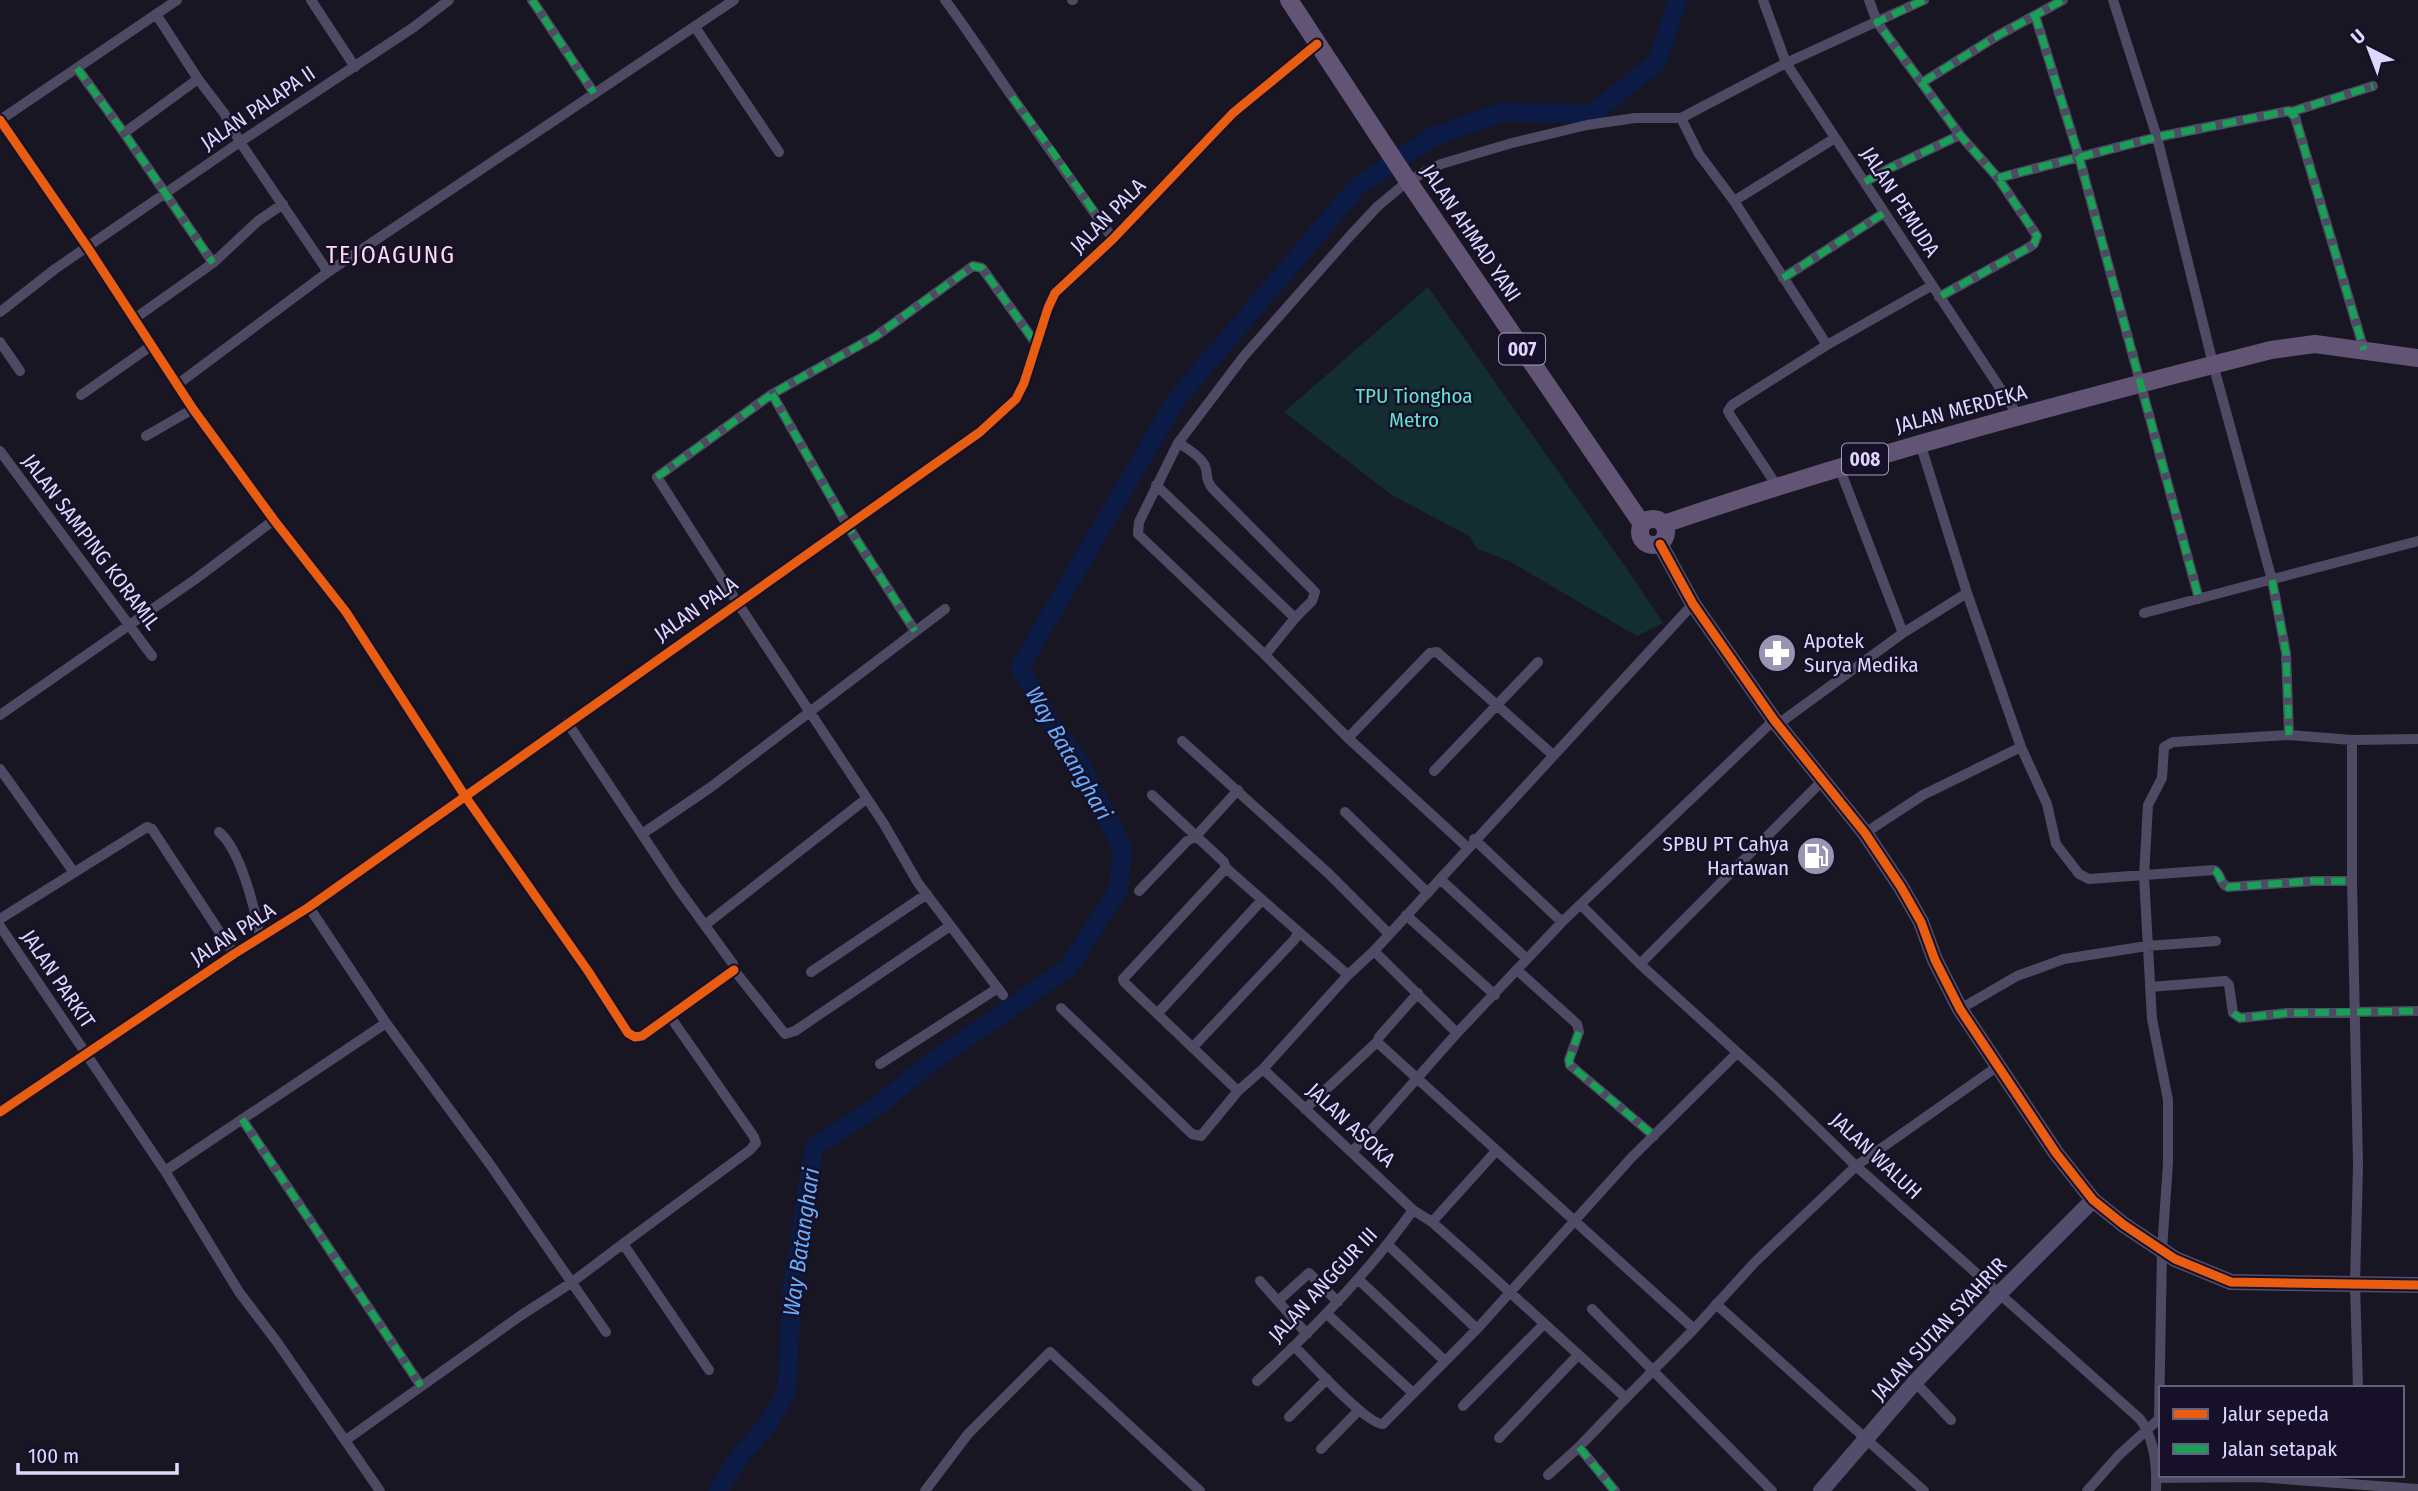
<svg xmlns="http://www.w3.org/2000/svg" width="2418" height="1491" viewBox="0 0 2418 1491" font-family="'Fira Sans Condensed',sans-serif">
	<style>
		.green { fill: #132e31 }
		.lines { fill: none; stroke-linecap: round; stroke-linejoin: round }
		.river { stroke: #0b1b45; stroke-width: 19 }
		.street { stroke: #4e4a64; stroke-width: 10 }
		.secondary { stroke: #514d6a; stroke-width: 16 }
		.primary { stroke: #625475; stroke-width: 18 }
		.quiet { stroke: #1a9f57; stroke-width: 7; stroke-dasharray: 14 7; stroke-linecap: butt }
		.cycleway-casing { stroke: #161029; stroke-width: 13 }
		.cycleway { stroke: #e95d12; stroke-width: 9 }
		.labels { text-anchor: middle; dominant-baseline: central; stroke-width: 5; stroke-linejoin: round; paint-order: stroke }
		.shield { fill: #161029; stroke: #a39bbf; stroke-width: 2 }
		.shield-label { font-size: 19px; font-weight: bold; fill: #dfd7ff }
		.street-label { font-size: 21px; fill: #dfd7ff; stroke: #161029 }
		.park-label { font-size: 21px; fill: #60e2cb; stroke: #161029 }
		.poi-label { font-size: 21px; fill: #dfd7ff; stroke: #161029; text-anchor: start }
		.water-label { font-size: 23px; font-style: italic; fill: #65adff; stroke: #161029 }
		.quarter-label { font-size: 24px; letter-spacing: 2px; fill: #ffd9ef; stroke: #161029 }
	</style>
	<rect width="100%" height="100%" fill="#191623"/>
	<path class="green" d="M1428,287l203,288 32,48 -26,13 -130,-76 -30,-11 -8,-13 -77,-41 -108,-83z"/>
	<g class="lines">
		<path class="river" d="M718,1491l21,-34 28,-31 20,-35 4,-95 23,-149 65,-42 46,-38 144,-100 49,-77 5,-41 -44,-87 -29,-40 -30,-55 156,-267 182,-214 75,-49 69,-25 90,2 65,-52 21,-62"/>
		<path class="street" d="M311,0l44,67
			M532,0l62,93
			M945,0c24,32 45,65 68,98 33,47 67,94 100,141
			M1072,0h1
			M1763,0l23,63 233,354
			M1869,0l8,22 83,113 38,43 39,58 -3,8 -6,4 -89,49
			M2113,0l44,137 56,227 59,216 14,73 3,82
			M156,14l42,65 26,34 16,29 88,130
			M2035,15l44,142 120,442
			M695,27l84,125
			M77,68l47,65 89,130
			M1923,82l74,-46 66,-36
			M2291,112l82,-26
			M1681,118l18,36 35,47 93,144
			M0,120l88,128 105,161 81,111 72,92 119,184 123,175 40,62 7,4 7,-1 92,-66
			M0,120l177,-120
			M124,133l74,-54
			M1998,178l159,-41 132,-26 6,6 69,233
			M1865,182l25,-14 70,-33
			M1734,201l101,-63
			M1783,278l101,-65
			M0,312l55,-43 185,-127 174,-115 35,-27
			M134,319l79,-56 45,-42 25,-17
			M0,342l20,29
			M178,384l150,-112 406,-272
			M772,394l75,131 68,106
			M81,395l70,-49
			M146,436l47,-27
			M1178,443c9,5 22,13 27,23 4,10 -1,11 7,22l103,104 -3,9 -17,17 -30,37 83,83 119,109
			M1920,443l47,150 54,154 26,57 9,40 23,30 10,5 125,-9c8,4 5,14 14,17l87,-6h37
			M0,451l152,205
			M1839,467l64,166
			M1156,485l139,133
			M1777,486l-47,-71 -2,-4 4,-6 95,-60 104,-59
			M2144,613l274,-72
			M1265,655l-127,-121 1,-12 39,-79 66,-87 105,-119 29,-31 30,-25 33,-17 71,-21 75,-18 48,-7h46l105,-55 138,-63
			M0,715l197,-137 77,-58
			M567,722l110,165 56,77 1,6 51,64 10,-3 155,-105
			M1777,725l126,-92 64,-40
			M1348,738l82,-85 7,-1 116,103
			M2352,740v141l6,284 -3,119 3,104
			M1182,741l146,132 61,61
			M0,769l73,102
			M1434,771l104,-109
			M1152,795l72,67 2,6 122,107
			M1345,812l83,81
			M219,832c21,17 36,76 41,105
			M1865,833l58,-38 98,-48
			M642,834l69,-47 234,-178
			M1474,839l88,83
			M1226,868l-103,111 1,3 114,109
			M1440,879l87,80
			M1139,891l48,-50 9,-5 42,-46
			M1581,905l59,59 132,120 84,82 284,253c15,20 17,48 16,72
			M309,907l77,116 103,140 117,169
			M1406,915l89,80
			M0,919l147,-92 5,2 82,125
			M705,925l161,-126
			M0,926l165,245 74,121 38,50 103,149
			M1374,951l83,82
			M1640,964l182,-183
			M1517,970l60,54 2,8 -10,28 1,5 84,71
			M811,972l116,-78
			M2150,987l75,-6 4,4 4,28 7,5 47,-5 131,-2
			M1003,995l-85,-112 -34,-59 -147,-222 -80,-125 115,-83 104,-58 97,-70 9,2 55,77
			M1061,1008l131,126 9,2 37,-45 25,-22 85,-94 26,-24 319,-347
			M1960,1009l57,-33 47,-17 83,-13 69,-5
			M1158,1013l104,-113
			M1377,1042l317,287
			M1194,1046l100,-106 5,-8
			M880,1064l118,-76
			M1263,1069l150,141 19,12 37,33 157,143 68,-69 62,-68 100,-95 142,-100
			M1305,1109l72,-67 2,-5 39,-44
			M0,1112l234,-158 75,-47 671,-475 36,-33 8,-16 24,-75 7,-15 58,-54 120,-126 84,-69
			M242,1119l179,267
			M1352,1152l105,-119 105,-111 212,-202
			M165,1171l221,-148
			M1432,1222l64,-71
			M1388,1245l89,84
			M620,1246l130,-96 6,-7 -2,-6 -85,-122
			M1358,1279l87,82
			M1260,1281l47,53
			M1278,1301l31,-28 29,29
			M1716,1304l208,187
			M1592,1309l180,182
			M1327,1314l86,79
			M1295,1347c14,14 72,78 88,77l94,-95 155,-172 105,-104
			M1257,1381c57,-52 111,-108 156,-171
			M1915,1382l36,38
			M1463,1406l81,-82
			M1289,1417l38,-38
			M1499,1438l79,-83
			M346,1440l174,-124 51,-33 49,-37 6,2 83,122
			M1579,1447l36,44
			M1321,1449l38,-39
			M1548,1475l31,-28 47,-49
			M2156,1478l101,-1 161,12
			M925,1491l43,-57 82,-82 150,139
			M2087,1491l32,-36 40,-36 3,-169 6,-87v-63l-16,-81 -8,-143 4,-71 14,-27 2,-31 9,-5 116,-7 63,5 66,-1"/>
		<path class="secondary" d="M1660,544l33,60 81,116 91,113 36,54 20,35 14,38 25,49 96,144 37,47 31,25 51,34 56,23 187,3
			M1821,1491l94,-109 85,-89 93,-93"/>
		<path class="primary" d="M1289,0l119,181 234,343
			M1640 532a13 13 0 1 1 26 0a13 13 0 1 1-26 0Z
			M1664,524c199,-68 403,-122 607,-174l44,-6 103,14"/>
		<path class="quiet" d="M532,0l62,93
			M1924,0l-47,22 83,113 38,43 39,58 -3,8 -6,4 -89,49
			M2035,15l44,142 120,442
			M77,68l47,65 89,130
			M1923,82l74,-46 66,-36
			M1012,97l41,55 60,87
			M2291,112l82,-26
			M1998,178l159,-41 132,-26 6,6 69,233
			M1865,182l25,-14 70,-33
			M1783,278l101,-65
			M772,394l75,131 68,106
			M657,477l115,-83 104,-58 97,-70 9,2 55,77
			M2272,580l14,73 3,82
			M2214,870c8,4 5,14 14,17l87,-6h37
			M2233,1013l7,5 47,-5 131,-2
			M1579,1032l-10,28 1,5 84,71
			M242,1119l179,267
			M1579,1447l36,44"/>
		<defs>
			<path id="cycleway" d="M0,120l88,128 105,161 81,111 72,92 119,184 123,175 40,62 7,4 7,-1 92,-66
				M1660,544l33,60 81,116 91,113 36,54 20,35 14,38 25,49 96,144 37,47 31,25 51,34 56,23 187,3
				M0,1112l234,-158 75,-47 671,-475 36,-33 8,-16 24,-75 7,-15 58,-54 120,-126 84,-69"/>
		</defs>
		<use href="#cycleway" class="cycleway-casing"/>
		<use href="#cycleway" class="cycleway"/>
	</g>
	<defs>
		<symbol id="pharmacy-disc" viewBox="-11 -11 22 22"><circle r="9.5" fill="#9a93b2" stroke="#161029"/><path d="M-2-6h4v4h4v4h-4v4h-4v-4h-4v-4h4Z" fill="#fff"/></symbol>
		<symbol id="fuel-disc" viewBox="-11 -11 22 22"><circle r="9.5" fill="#9a93b2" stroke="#161029"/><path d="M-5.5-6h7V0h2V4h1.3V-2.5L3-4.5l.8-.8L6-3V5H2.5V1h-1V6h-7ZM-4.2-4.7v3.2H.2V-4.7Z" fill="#fff"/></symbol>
	</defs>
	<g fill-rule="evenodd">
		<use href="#pharmacy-disc" x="1755" y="631" width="44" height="44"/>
		<use href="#fuel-disc" x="1794" y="834" width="44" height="44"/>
	</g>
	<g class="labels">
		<g class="shield">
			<rect x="1499" y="333.5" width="46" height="31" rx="5"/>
			<rect x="1842" y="443.5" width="46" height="31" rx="5"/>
		</g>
		<g class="shield-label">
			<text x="1522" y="349">007</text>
			<text x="1865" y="459">008</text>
		</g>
		<g class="street-label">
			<text transform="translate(258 108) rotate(-34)">JALAN PALAPA II</text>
			<text transform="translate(1900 202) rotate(57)">JALAN PEMUDA</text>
			<text transform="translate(1108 216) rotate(-45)">JALAN PALA</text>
			<text transform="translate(1471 233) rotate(56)">JALAN AHMAD YANI</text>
			<text transform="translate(1961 409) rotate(-15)">JALAN MERDEKA</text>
			<text transform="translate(91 542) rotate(53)">JALAN SAMPING KORAMIL</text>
			<text transform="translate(696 609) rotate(-35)">JALAN PALA</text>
			<text transform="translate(233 934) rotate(-33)">JALAN PALA</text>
			<text transform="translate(58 979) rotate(56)">JALAN PARKIT</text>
			<text transform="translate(1351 1125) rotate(43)">JALAN ASOKA</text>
			<text transform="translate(1876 1156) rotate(43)">JALAN WALUH</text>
			<text transform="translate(1323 1285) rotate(-47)">JALAN ANGGUR III</text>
			<text transform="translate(1939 1329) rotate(-47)">JALAN SUTAN SYAHRIR</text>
		</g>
		<g class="park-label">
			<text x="1414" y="396">TPU Tionghoa<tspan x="1414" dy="24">Metro</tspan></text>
		</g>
		<g class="poi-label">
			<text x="1804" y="641">Apotek<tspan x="1804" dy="24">Surya Medika</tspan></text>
			<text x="1789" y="844" text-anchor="end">SPBU PT Cahya<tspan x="1789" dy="24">Hartawan</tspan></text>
		</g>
		<g class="water-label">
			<text transform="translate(1069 753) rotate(60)">Way Batanghari</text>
			<text transform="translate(801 1242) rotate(-82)">Way Batanghari</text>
		</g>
		<g class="quarter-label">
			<text x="391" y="255">TEJOAGUNG</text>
		</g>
	</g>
	<rect x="2159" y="1386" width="245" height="91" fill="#161029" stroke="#66607f" stroke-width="2"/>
	<rect x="2173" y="1409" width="35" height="10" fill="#e95d12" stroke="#66607f" stroke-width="2"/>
	<text x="2222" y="1421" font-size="21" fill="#dfd7ff">Jalur sepeda</text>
	<rect x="2173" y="1444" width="35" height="10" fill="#1a9f57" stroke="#66607f" stroke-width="2"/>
	<text x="2222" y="1456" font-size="21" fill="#dfd7ff">Jalan setapak</text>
	<g transform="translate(2369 49) rotate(318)" stroke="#161029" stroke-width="5" paint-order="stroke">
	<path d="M0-5L12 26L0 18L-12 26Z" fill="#dfd7ff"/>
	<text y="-10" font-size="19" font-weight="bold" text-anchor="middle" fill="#dfd7ff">U</text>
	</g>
	<path d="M18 1463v10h159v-10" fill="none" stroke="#dfd7ff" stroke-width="3.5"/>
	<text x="28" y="1463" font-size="21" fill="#dfd7ff" stroke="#161029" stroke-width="5" paint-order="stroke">100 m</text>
</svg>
